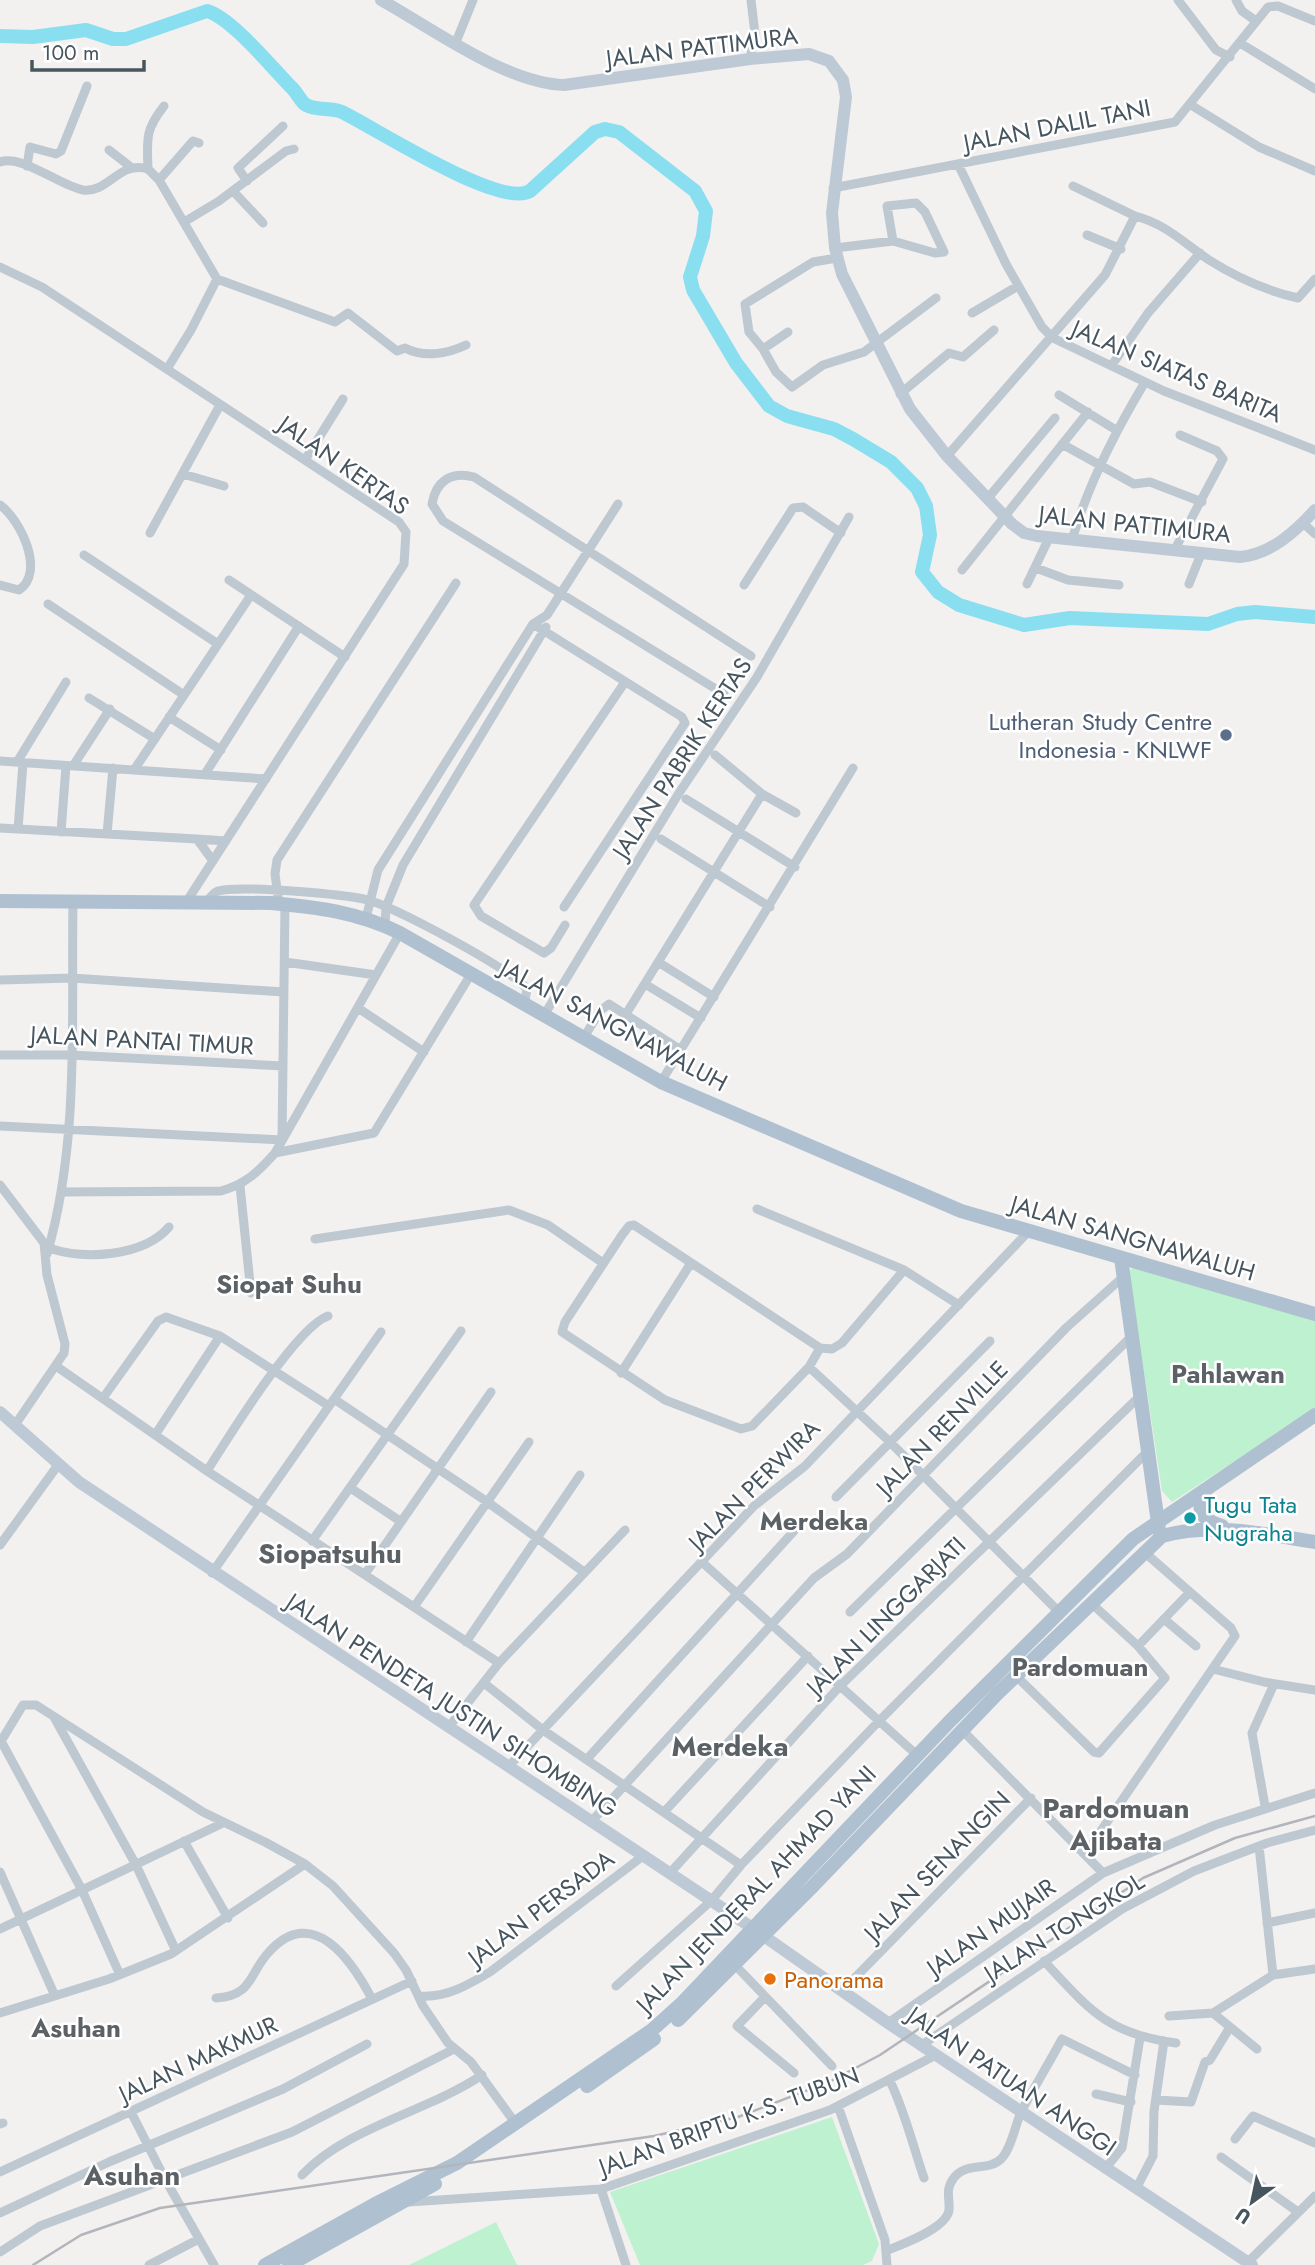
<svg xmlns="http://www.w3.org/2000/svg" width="1315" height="2265" viewBox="0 0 1315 2265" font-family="Jost,sans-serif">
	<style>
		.green { fill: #bef1cf }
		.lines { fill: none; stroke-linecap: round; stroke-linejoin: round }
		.river { stroke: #89dff0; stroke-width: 14 }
		.street { stroke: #bdc8d0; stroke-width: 9 }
		.secondary { stroke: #bdcad5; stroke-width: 12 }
		.primary { stroke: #afc1d0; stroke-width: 14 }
		.rail { stroke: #b2b6bb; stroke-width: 2.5 }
		.service-dot { fill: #5c6f8a; stroke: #fff; stroke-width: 2.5 }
		.culture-dot { fill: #0f9aa8; stroke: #fff; stroke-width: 2.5 }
		.food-dot { fill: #e8710a; stroke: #fff; stroke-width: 2.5 }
		.labels { text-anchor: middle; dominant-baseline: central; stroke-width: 5; stroke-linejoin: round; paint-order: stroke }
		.street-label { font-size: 24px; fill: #47555f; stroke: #fff }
		.service-label { font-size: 24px; fill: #4e5e75; stroke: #fff; text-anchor: end }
		.culture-label { font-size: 24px; fill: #0d838f; stroke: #fff; text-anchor: start }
		.food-label { font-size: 24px; fill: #c56008; stroke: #fff; text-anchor: start }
		.neighbourhood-label { font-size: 26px; font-weight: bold; fill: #5c6166; stroke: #fff }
		.quarter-label { font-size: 28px; font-weight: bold; fill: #5c6166; stroke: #fff }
	</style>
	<rect width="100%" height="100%" fill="#f3f0f0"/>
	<path class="green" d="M1133,1267l182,54v88l-143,93 -10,-11 -33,-219z
		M832,2117l47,127 -7,17 -9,4h-223l-30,-73z
		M496,2222l21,43h-108z"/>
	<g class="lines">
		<path class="river" d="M0,36l33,1 53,-7 27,9h13l81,-28c25,7 66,58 86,78 4,4 8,13 13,16 10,6 26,2 36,7 33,16 158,97 188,79l65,-59 10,-3 14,3 76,59 11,20 -3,25 -13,41 3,13 43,73 33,43 18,10 47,13 19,10 38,23 26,26 9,18 4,29 -8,37 16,20 21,13 65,20 46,-7 138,6 29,-10 18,-2 60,5"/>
		<path class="street" d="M1178,0l38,50 14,7
			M1236,0l6,11 14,10
			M456,42l17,-42
			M1240,43l75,46
			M750,59l5,-25 -4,-34
			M1191,105l68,42 56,24
			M109,150l23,18
			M0,162c22,-8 60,24 83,28 26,3 36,-30 65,-21l11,11 58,99 -26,51 -24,39
			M958,164l48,100 36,63 11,11 111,53 151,59
			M27,166l3,-19 26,7 5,-3 26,-65
			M148,169c-1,-30 -3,-39 16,-63
			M159,180l34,-39 6,2
			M247,181l-9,-13 45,-42
			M1073,186l62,30
			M833,188l342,-66 93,-115 10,-1 37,15
			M233,191l30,32
			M184,222l35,-21 67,-50 8,-2
			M1087,235l34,14
			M835,248l58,-7 42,12 9,-1 -19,-40 -9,-9 -29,3 6,35
			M0,267l42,20 357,235 7,10 -2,32 -217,337
			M217,279l118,43 13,-9 49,38 8,-3c19,10 42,6 61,-3
			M972,313l46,-27
			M788,332l-25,17 13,23 16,15 31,-22 41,-13 72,-54
			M763,349l-14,-17 -4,-28 68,-42 24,-4
			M1112,365l36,-52 52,-60
			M900,394l49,-41 14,4 31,-27
			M1059,395l57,35
			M1062,444l72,40 16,-2 52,20
			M947,456l158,-181 30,-59c31,8 49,27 74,44 27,17 58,31 89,38l17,-19
			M305,460l38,-61
			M183,474l41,12
			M988,498l67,-80
			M0,505c20,14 46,67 19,85l-19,-5
			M1303,523l12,11
			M150,533l70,-128
			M1072,540c16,-56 43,-108 73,-158
			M1174,551l49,-92 -6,-8 -37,-16
			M84,555l134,89
			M1036,568l32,12 51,5
			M962,570l126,-158
			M229,580l116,77
			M1027,584l22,-46
			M1189,584l12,-30
			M744,585l49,-77 10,-1 38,26
			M48,604l136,91
			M533,624l149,93 3,6 -121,184
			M724,694l-281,-173 -11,-17c4,-23 19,-33 42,-27l277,179
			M89,698l66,41
			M169,717l52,33
			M0,761l266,18
			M17,762l49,-80
			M73,766l37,-57
			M134,770l117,-175
			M205,774l94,-148
			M762,794l34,19
			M686,799l109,68
			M0,828l197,11 16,22
			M18,829l5,-66
			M61,832l5,-66
			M107,834l6,-66
			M197,839l29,2
			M661,839l109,68
			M206,902c4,-4 7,-9 12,-11 22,-6 126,3 150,9 27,7 143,69 159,89l-3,17
			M279,904l-4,-30 2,-14 179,-277
			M366,918l12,-48 155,-246 14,-9 71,-111
			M565,925l-14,23 -7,5 -63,-37 -7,-11 151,-223
			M385,926l1,-19 17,-42 143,-238
			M285,962l91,13
			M658,962l56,35
			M0,980l72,-2 212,14
			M645,984l56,34
			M358,1008l66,44
			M626,1014l136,-220 -47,-39
			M543,1017l136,-224 78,-116 92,-160
			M583,1039l17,-28 9,-7 72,46
			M0,1055h70l213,11
			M661,1082l192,-314
			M0,1126l282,14 3,-236
			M275,1153l99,-20 97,-159
			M0,1185l44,58 3,32 18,69 -1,9 -49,72
			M240,1186l11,107
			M61,1192l160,-1c25,-7 37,-19 54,-38l125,-220
			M757,1209l147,61 55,35
			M634,1225l186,123 -11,19 -57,59 -11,3 -76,-29 -103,-68 3,-10 57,-87 7,-9z
			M315,1239l194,-29 39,15 55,38
			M49,1248c35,12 94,9 120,-21
			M47,1254c33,-113 24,-237 26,-353
			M820,1348l12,1 10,-6 62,-73
			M56,1366l151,105 292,192
			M809,1367l80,74 170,171
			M621,1373l70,-110
			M103,1398l55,-77 8,-4 54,19 109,70
			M334,1399l152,102 98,71
			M155,1435l65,-99
			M207,1471c21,-33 89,-144 121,-155
			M352,1489l48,32
			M836,1497l154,-156
			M312,1541l149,-210
			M0,1545l58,-80
			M703,1563l214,192
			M212,1573l169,-241
			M365,1574l126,-182
			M414,1607l115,-165
			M850,1612l282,-276
			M1164,1619l32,27
			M466,1642l114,-167
			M1138,1646l52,-54
			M1213,1669l51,13 51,8
			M1015,1675l79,77 5,1 66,-75 -27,-32 -47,-43
			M484,1683l59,47 198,135
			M54,1717l82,148 40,86
			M448,1728l51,-65 126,-133
			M962,1730l141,143
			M1,1741l81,149 38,85
			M0,1743l23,-38h13l167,107 62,30 40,22 28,22 61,67 12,17 17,36 25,37 23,19 45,62
			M587,1759l207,-228
			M508,1767l246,-261 51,-40 224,-235
			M1265,1806l-13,-73 22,-49
			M665,1811l143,-155
			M591,1822l223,-244 33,-24 219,-226 57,-51
			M184,1841l44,77
			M1259,1846l14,129
			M1085,1854l150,-218 -4,-8 -88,-77
			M0,1872l55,124
			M669,1874l171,-188 301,-291
			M1267,1923l48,-10
			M0,1929l223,-106
			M1044,1961c45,48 63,73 132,82
			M734,1964l98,102
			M616,1986l95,-85 30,-36 137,-143 271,-272
			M842,1991l189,-193
			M420,1996c26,2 48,-11 70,-24l153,-116
			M765,1997l-28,29 57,47
			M216,1998c37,-2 33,-25 53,-46 44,-49 83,9 103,47
			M0,2013l109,-34 62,-25 134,-90
			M1213,2013l44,36
			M1169,2016l44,-3 60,-38 42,-6
			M888,2023l215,-150 112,-48 100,-32
			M922,2045l200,-136 72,-38 73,-28 48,-13
			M890,2081c15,31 23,65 34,97
			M1096,2094l35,8
			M1156,2100l35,2 14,-40 5,-2 20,-33
			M838,2106l47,134 2,25
			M131,2112l34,67 49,86
			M0,2124l3,-1
			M1235,2139l18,-23 62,27
			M1221,2157l77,55
			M1105,2169l17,-21 18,-110
			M0,2172l412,-191
			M302,2175c45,-48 125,-63 180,-100
			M601,2189l25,76
			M1136,2189l17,-33 1,-45 10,-70
			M409,2202l192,-13 229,-79 106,-55
			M0,2213l109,-51 174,-73 84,-45
			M888,2250c15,-6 59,-22 61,-40 1,-12 -4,-20 4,-31 12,-18 35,-7 48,-20 11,-11 14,-35 21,-49 13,-24 27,-47 40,-71l73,36
			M0,2252l40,-26 252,-94 162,-83
			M1248,2262l67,-66
			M149,2265l50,-26"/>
		<path class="secondary" d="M381,0c52,29 125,83 183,85l186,-26 59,-5 20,7 14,19 3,17 -14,116 3,35 7,26 68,135 37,47 65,68 12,9 13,3 203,21c31,-3 55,-25 75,-47
			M0,1412l79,70 672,445 137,96 364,242"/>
		<path class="primary" d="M0,901l271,2c45,4 87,9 129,30l261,149 300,129 354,103
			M1121,1258l38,272
			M1207,1489c-13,20 -6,31 15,37
			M678,2020l135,-134 184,-192 165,-158c52,-14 101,-2 153,6
			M587,2086l67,-47
			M265,2265l110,-61 82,-41 195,-133 29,-26 269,-283 183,-182 182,-124
			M289,2265l146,-81"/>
		<path class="rail" d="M33,2265l48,-30 79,-27 494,-72 84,-19 91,-35 51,-27 263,-177 92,-40 80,-22"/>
	</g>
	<circle class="service-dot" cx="1226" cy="735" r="7"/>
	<circle class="culture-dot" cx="1190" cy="1518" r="7"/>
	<circle class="food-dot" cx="770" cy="1979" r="7"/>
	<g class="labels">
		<g class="street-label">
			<text transform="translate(702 47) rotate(-7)">JALAN PATTIMURA</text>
			<text transform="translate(1057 125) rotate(-11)">JALAN DALIL TANI</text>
			<text transform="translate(1177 371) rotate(23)">JALAN SIATAS BARITA</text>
			<text transform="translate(344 465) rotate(35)">JALAN KERTAS</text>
			<text transform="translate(1135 524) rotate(6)">JALAN PATTIMURA</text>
			<text transform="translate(682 758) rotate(-57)">JALAN PABRIK KERTAS</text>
			<text transform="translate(614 1025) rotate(28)">JALAN SANGNAWALUH</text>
			<text transform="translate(142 1040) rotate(3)">JALAN PANTAI TIMUR</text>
			<text transform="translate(1133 1238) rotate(16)">JALAN SANGNAWALUH</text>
			<text transform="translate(942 1428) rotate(-46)">JALAN RENVILLE</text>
			<text transform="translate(754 1485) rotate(-45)">JALAN PERWIRA</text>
			<text transform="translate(886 1616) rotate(-45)">JALAN LINGGARJATI</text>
			<text transform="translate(452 1705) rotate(33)">JALAN PENDETA JUSTIN SIHOMBING</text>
			<text transform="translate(937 1866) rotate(-46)">JALAN SENANGIN</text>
			<text transform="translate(756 1889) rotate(-46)">JALAN JENDERAL AHMAD YANI</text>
			<text transform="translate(541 1908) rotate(-37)">JALAN PERSADA</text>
			<text transform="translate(991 1927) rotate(-35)">JALAN MUJAIR</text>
			<text transform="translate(1064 1927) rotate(-32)">JALAN TONGKOL</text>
			<text transform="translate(198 2059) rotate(-25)">JALAN MAKMUR</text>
			<text transform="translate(1012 2081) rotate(34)">JALAN PATUAN ANGGI</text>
			<text transform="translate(729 2121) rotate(-20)">JALAN BRIPTU K.S. TUBUN</text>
		</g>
		<g class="service-label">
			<text x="1212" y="721">Lutheran Study Centre<tspan x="1212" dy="28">Indonesia - KNLWF</tspan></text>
		</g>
		<g class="culture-label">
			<text x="1204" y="1504">Tugu Tata<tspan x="1204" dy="28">Nugraha</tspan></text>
		</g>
		<g class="food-label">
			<text x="784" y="1979">Panorama</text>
		</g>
		<g class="neighbourhood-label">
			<text x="289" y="1284">Siopat Suhu</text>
			<text x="1228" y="1374">Pahlawan</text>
			<text x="814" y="1521">Merdeka</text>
			<text x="1080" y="1667">Pardomuan</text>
			<text x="76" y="2028">Asuhan</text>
		</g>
		<g class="quarter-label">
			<text x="330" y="1553">Siopatsuhu</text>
			<text x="730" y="1746">Merdeka</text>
			<text x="1116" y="1808">Pardomuan<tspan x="1116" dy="32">Ajibata</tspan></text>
			<text x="132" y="2175">Asuhan</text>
		</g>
	</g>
	<g transform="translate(1252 2202) rotate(213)" stroke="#ffffff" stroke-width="5" paint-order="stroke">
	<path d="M0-5L12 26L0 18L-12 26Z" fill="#47555f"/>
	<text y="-10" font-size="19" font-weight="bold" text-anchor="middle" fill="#47555f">U</text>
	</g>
	<path d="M32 60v10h112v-10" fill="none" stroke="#47555f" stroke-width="3.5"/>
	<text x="42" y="60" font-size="21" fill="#47555f" stroke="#ffffff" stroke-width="5" paint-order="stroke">100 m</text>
</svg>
